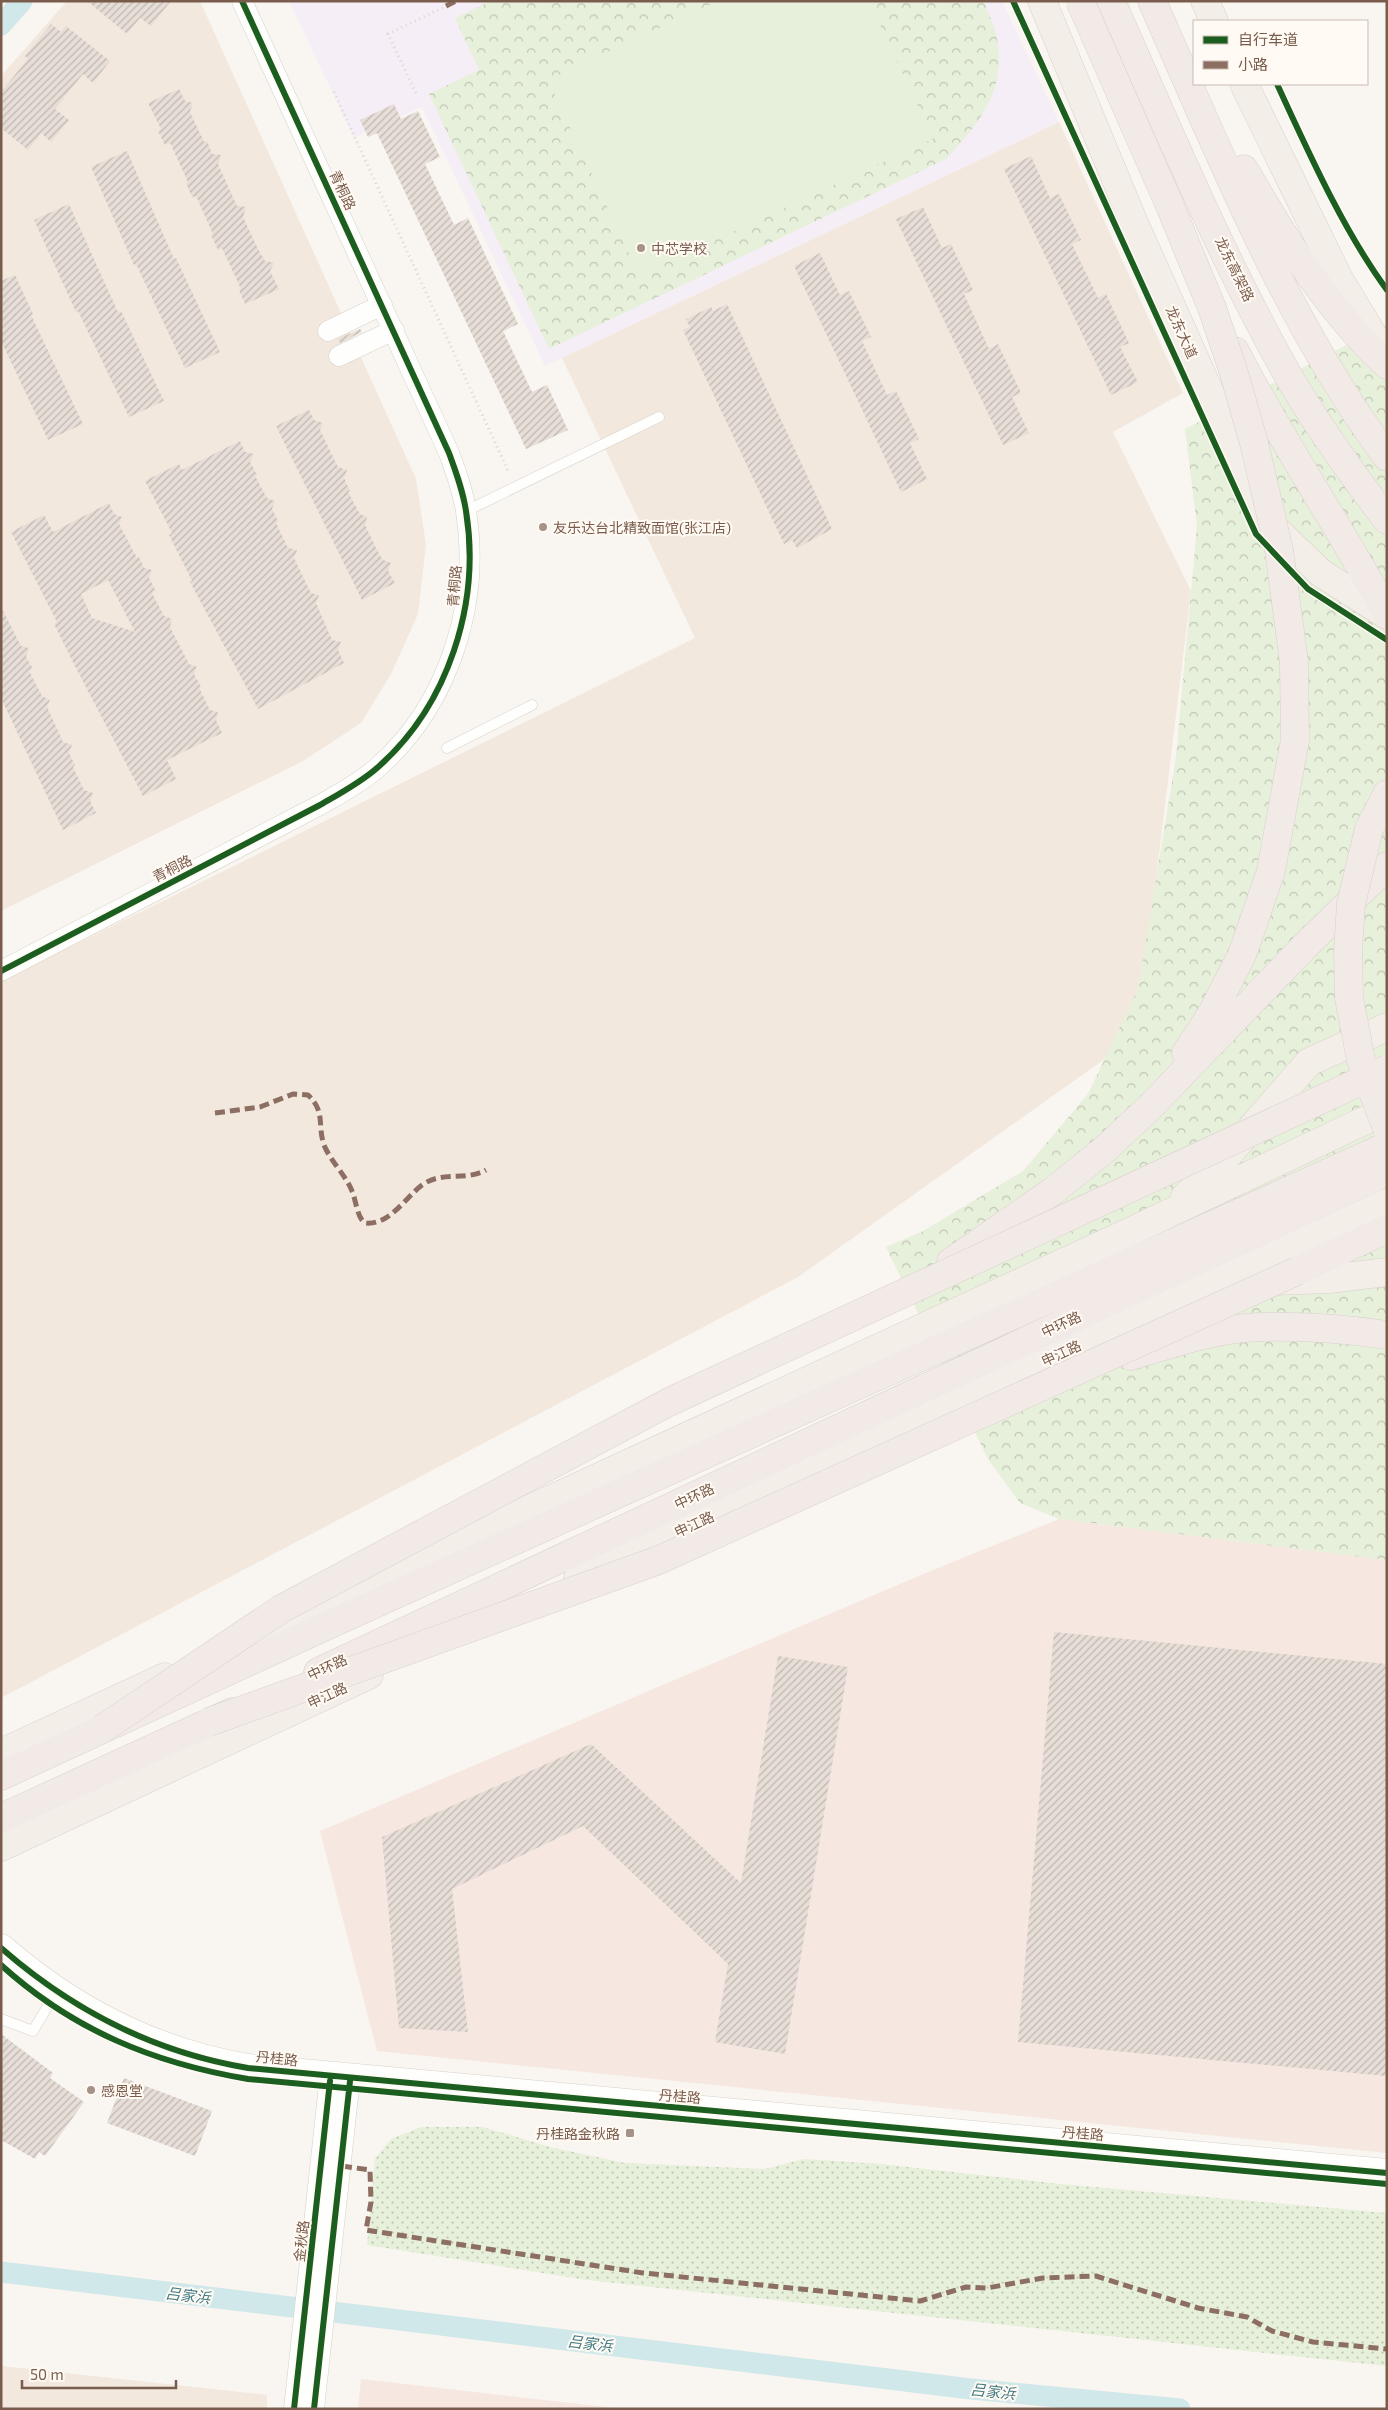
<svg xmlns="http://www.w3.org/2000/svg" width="1388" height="2410" viewBox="0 0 1388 2410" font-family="'Exo 2','Noto Sans SC',sans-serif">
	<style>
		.residential { fill: #f2e8de }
		.commercial { fill: #f6e8e1 }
		.education { fill: #f6eef6 }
		.grass { fill: url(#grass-dots) }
		.park { fill: url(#park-crowns) }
		.pitch { fill: #e7f0db }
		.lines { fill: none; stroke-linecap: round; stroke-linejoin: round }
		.canal { stroke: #d0e8ea; stroke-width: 21 }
		.building { fill: url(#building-hatch); fill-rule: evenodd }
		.lane-casing { stroke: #d7d1cb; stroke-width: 11 }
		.street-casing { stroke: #d7d1cb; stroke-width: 21 }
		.secondary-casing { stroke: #d9d2cb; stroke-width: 29 }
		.primary-casing { stroke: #dad1cc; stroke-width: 29 }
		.highway-casing { stroke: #dad1cc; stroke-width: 29 }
		.path { stroke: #dcd5d0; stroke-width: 3; stroke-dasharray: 1 4; stroke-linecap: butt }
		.lane { stroke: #fefefd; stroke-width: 10 }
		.street { stroke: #fefefd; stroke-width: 20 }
		.secondary { stroke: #fefefd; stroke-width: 28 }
		.primary { stroke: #f3eee8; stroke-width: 28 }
		.highway { stroke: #f2eae7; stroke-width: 28 }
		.highway-bridge-casing { stroke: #dad1cc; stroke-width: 29; stroke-linecap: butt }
		.highway-bridge { stroke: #f2eae7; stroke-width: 28 }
		.quiet { stroke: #8d6e63; stroke-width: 5; stroke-dasharray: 10 5; stroke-linecap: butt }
		.cycleway-casing { stroke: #fffaf3; stroke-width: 9 }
		.cycleway { stroke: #1b5e20; stroke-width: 6 }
		.poi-dot { fill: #a69286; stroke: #fffaf3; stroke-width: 2 }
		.labels { text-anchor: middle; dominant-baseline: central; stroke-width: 4; stroke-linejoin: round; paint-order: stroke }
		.street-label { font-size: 14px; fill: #7a5c4d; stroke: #fffaf3 }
		.poi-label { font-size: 14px; fill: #7a5c4d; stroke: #fffaf3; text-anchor: start }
		.water-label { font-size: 15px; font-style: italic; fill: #437c86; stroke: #fffaf3 }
	</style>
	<defs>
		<pattern id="grass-dots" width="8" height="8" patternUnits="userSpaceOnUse" patternTransform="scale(1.25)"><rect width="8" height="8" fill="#e7f0db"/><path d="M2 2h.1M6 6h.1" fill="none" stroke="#c0c6b4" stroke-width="1.8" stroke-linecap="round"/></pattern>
		<pattern id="park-crowns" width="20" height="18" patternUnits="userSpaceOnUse" patternTransform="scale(1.25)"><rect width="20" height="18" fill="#e7f0db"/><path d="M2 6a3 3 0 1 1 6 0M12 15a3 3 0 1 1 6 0" fill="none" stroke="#c0c6b4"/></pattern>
		<pattern id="building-hatch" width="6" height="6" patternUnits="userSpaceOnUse" patternTransform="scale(1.25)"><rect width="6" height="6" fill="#e6ded7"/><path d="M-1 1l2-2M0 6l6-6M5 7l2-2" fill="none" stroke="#bfb7b1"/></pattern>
	</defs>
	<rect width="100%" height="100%" fill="#f9f5f0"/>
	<path class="residential" d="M67,1h133l216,478 10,66 -8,69 -27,60 -30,49 -58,38 -302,150v-835z
		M1059,122l124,271 -70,39 78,159 -54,445 -339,241 -797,421v-717l694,-343 -133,-280z
		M1,2366l266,29v14h-266z"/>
	<path class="commercial" d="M1059,1519l328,41v593l-1010,-102 -57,-220 608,-259z
		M361,2379l262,30h-265z"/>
	<path class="education" d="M289,1h713l57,121 -514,244 -123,-259 -68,31z"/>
	<path class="grass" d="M421,2127h62l67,20 75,16 140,6 39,-10 77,5 179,20 327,29v153l-800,-86 -220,-35 8,-86 16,-20z"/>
	<path class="park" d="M491,1h493c4,11 9,22 12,33 13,53 -16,89 -50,125l-397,190 -120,-255 50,-24 -24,-52z
		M1387,324v1236l-328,-41 -39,-16 -32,-44 -102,-212 37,-16 100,-60 65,-77 50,-105 38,-232 21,-231 -12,-97z"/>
	<path class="pitch" d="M718,1h151l64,138 -294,136 -91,-195z"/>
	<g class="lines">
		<path class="canal" d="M1,25l21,-24
			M1,2272l970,117 209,20"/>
	</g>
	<path class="building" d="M87,1h84l-20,25 -11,-8 -13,16z
		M51,24l10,8 5,-6 44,35 -17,22 -10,-9 -28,35 14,11 -18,22 -10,-9 -13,17 -27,-22v-36l27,-33 -3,-3z
		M179,89l6,12 8,2 -3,9 14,30 3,-1 5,13 9,1 -3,9 19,42 9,1 -3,10 15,32 7,12 9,2 -4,8 9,18 -34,15 -6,-14 2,-1 -19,-41 -4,2 -7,-15 2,-1 -17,-38 -4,1 -6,-14 2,-1 -18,-39 -5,2 -7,-14 3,-2 -13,-26z
		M394,104l7,15 17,-8 22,46 -15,7 29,61 14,-7 50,106 -15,7 29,61 15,-7 21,45 -42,19 -149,-316 -9,4 -8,-17z
		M127,151l47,108 2,-1 44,94 -35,16 -49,-104 -2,1 -43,-98z
		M1031,156l19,42 9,-4 22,46 -9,4 26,54 8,-4 23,49 -9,4 18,35 -27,13 -107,-226z
		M69,204l49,108 3,-1 43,90 -35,16 -51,-106 -2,1 -42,-92z
		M923,207l19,41 9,-4 22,46 -9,4 25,55 9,-5 23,49 -9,4 17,36 -26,12 -107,-226z
		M820,253l20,42 9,-4 22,46 -9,4 25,54 9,-4 23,48 -9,4 17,36 -26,13 -107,-226z
		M15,275l18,39 -2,1 52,109 -35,16 -47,-99v-60z
		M727,304l105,225 -35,19 -5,-8 -8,4 -101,-214 7,-3 -4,-8 25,-12 2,4z
		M360,329l2,3 -22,11 -2,-4z
		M309,410l5,10 9,3 -3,7 18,37 9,3 -3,8 6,13 -2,1 12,22 7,3 -2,8 12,25 6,10 8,3 -3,8 7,12 -33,17 -86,-174z
		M240,441l5,11 9,2 -4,8 7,13 -2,1 12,22 8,3 -3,8 6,12 -2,2 12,25 9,2 -3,8 17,35 8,2 -3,8 16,37 9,2 -3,8 6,13 -86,46 -68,-127 2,-1 -23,-46 3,-2 -27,-52 34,-17 3,6z
		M109,503l5,11 8,3 -3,7 18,34 2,-1 5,11 8,2 -3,8 7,13 -4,2 12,23 8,3 -2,8 19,37 8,3 -3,7 7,13 -2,1 11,22 8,2 -2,8 6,13 -55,27 9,19 -33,17 -66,-126 -23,-46 3,-2 -46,-90 33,-17 9,17zM108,580l27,52 -43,-14 -11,-24z
		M1,607l20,39 8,2 -3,9 7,12 -4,2 13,25 8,4 -3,7 16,35 9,3 -3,8 6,12 -2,2 11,23 9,3 -3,8 6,12 -33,17 -62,-132z
		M1054,1632l333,32v412l-369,-34z
		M778,1656l70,11 -63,387 -70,-12 13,-78 -145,-138 -131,63 16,143 -69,-4 -17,-191 209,-93 150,139z
		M1,2034l52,39 -3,5 34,24 -39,54 -6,-4 -4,7 -34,-19z
		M124,2078l88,33 -17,45 -88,-33z"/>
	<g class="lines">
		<defs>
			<path id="lane" d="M466,511l193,-94
				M447,748l85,-43
				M1,2019l32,12 16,-27"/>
			<path id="street" d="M328,331l54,-26
				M339,356l55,-26
				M1,971l319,-166c19,-11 40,-22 57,-37 71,-62 104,-164 89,-257 -3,-20 -10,-39 -17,-58l-207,-452
				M294,2409l36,-333
				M314,2409l36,-331"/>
			<path id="secondary" d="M1,1948c72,63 152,104 247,120l1139,105"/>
			<path id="primary" d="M1042,1l92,222 134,299 53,51 66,42
				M1205,1l9,20
				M1244,84l95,195 46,76
				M1185,1197l35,-33 89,-102 78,-35
				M1275,1281l54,-2 58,-7
				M578,1578l809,-375
				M259,1634l862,-398 266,-126
				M1,1753l164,-76
				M1,1847l368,-172"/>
			<path id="highway" d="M1111,1c56,126 110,256 178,376 29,50 63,97 98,143
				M1152,1c68,153 134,320 235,456
				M1244,169c41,71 83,140 143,196
				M1235,351c46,90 104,174 152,263
				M1369,829l18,-35
				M1186,1053l26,-40 30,-58 29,-84 24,-131 -1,-78
				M951,1262l102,-71 51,-41 46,-43 156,-162 81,-79
				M1297,1271l90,-42
				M1131,1356c42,-13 86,-28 130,-29 42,-1 85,2 126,8
				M318,1672l1069,-500
				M1,1776l338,-156 1048,-474
				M1,1818l231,-106"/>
		</defs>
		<use href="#lane" class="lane-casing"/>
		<use href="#street" class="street-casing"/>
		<use href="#secondary" class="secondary-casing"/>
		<use href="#primary" class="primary-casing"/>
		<use href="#highway" class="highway-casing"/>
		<path class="path" d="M334,92l175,381
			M416,93l-28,-59 58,-28 2,-5"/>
		<use href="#lane" class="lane"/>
		<use href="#street" class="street"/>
		<use href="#secondary" class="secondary"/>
		<use href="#primary" class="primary"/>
		<use href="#highway" class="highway"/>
		<defs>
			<path id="highway-bridge" d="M1080,1l90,205 42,102 21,62 21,73 25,107 15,112
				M1369,829l-18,75 -3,47 1,47 12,62 26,69
				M209,1722l450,-162 638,-289
				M102,1729l179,-120 388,-207 718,-333"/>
		</defs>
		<use href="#highway-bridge" class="highway-bridge-casing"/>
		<use href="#highway-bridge" class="highway-bridge"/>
		<path class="quiet" d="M446,6l10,-5
			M215,1113l45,-6 33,-13 15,1c18,17 9,29 16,50 7,17 21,29 28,46 4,9 5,27 13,32 24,3 40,-25 57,-38 21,-15 42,-3 64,-15
			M342,2166l28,4 1,32 -5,28 277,43 277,28 46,-14 21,1 56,-10 53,-2 102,32 49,9 25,14 41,11 74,7"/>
		<defs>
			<path id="cycleway" d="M1013,1l243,533 52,55 79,51
				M1277,84c31,67 66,146 110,206
				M1,971l319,-166c19,-11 40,-22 57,-37 71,-62 104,-164 89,-257 -3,-20 -10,-39 -17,-58l-207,-452
				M1,1948c72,63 152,104 247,120l1139,105
				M1,1965c72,65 152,98 247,114l1139,105
				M294,2409l36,-328
				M314,2409l36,-328"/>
		</defs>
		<use href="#cycleway" class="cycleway-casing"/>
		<use href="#cycleway" class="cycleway"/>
	</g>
	<g class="poi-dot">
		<circle cx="641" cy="248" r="5"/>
		<circle cx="543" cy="527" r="5"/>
		<circle cx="91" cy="2090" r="5"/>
		<rect x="625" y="2128" width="10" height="10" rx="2.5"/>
	</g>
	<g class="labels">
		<g class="street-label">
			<text transform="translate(343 190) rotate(65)">青桐路</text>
			<text transform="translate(1235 269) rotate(64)">龙东高架路</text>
			<text transform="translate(1182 332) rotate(66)">龙东大道</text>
			<text transform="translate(454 586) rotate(-85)">青桐路</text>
			<text transform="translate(172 868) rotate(-27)">青桐路</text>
			<text transform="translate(1061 1324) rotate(-25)">中环路</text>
			<text transform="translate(1061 1353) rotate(-25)">申江路</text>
			<text transform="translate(694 1496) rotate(-25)">中环路</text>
			<text transform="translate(694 1524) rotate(-25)">申江路</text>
			<text transform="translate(327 1667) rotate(-25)">中环路</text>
			<text transform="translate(327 1695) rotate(-25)">申江路</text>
			<text transform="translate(277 2058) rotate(6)">丹桂路</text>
			<text transform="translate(680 2096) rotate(5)">丹桂路</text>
			<text transform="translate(1083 2133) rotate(5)">丹桂路</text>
			<text transform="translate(301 2241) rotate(-83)">金秋路</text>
		</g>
		<g class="poi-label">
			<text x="651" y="248">中芯学校</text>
			<text x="553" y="527">友乐达台北精致面馆(张江店)</text>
			<text x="101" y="2090">感恩堂</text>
			<text x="620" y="2133" text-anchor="end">丹桂路金秋路</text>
		</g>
		<g class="water-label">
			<text transform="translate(188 2295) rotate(7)">吕家浜</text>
			<text transform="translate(590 2343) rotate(7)">吕家浜</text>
			<text transform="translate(993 2391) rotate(6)">吕家浜</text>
		</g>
	</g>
	<rect width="1388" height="2410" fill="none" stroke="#7a5c4d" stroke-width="5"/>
	<rect x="1193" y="20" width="175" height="65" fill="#fffaf3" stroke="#cabbb1"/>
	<rect x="1203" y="36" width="25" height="8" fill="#1b5e20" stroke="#cabbb1"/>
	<text x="1238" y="45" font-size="15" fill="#7a5c4d">自行车道</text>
	<rect x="1203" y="61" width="25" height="8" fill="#8d6e63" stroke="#cabbb1"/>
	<text x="1238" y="70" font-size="15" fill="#7a5c4d">小路</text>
	<path d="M22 2380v8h154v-8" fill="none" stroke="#7a5c4d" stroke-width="2.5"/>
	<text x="30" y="2380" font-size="15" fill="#7a5c4d" stroke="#fffaf3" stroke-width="4" paint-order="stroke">50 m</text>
</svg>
